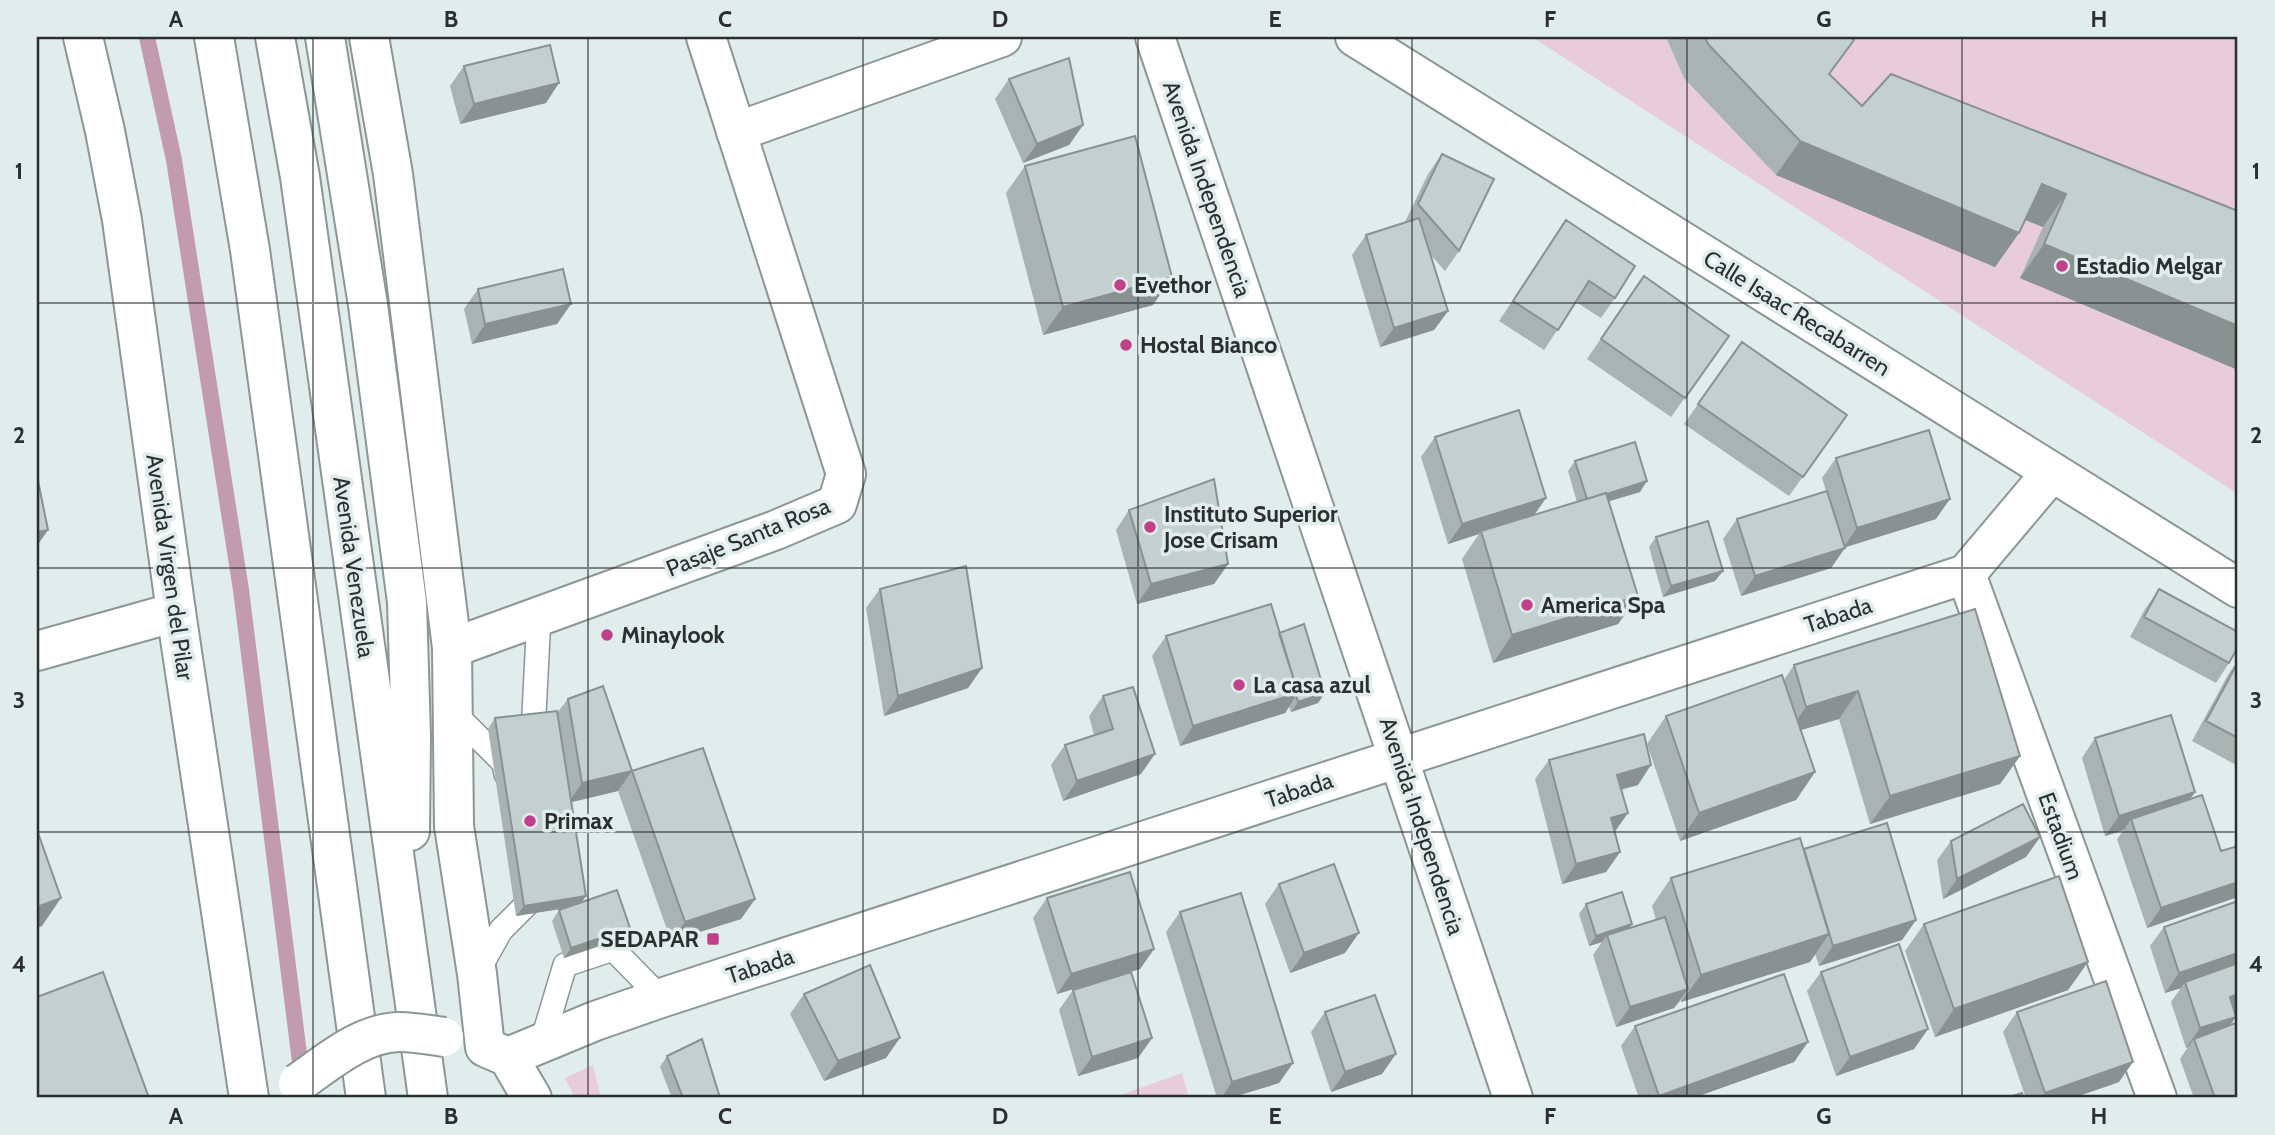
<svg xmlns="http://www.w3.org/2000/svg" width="2275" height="1135" viewBox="0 0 2275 1135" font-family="Cabin,sans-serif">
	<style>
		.green { fill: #e9ccd9 }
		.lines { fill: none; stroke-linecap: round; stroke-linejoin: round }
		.stream { stroke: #c39bae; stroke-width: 16 }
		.lane-casing { stroke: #8b9795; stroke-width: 26 }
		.street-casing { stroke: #8b9795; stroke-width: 42 }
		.secondary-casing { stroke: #8b9795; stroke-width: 42 }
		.primary-casing { stroke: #8b9795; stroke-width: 42 }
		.lane { stroke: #fff; stroke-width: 23 }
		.street { stroke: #fff; stroke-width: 38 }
		.secondary { stroke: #fff; stroke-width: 38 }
		.primary { stroke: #fff; stroke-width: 38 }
		.secondary-bridge-casing { stroke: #8b9795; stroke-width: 42; stroke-linecap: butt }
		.secondary-bridge { stroke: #fff; stroke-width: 38 }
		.wall { fill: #a9b3b2 }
		.shaded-wall { fill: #899291 }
		.building { fill: #c4d0cf; stroke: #899291; stroke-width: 2 }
		.grid { fill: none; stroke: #2b302f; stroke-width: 2; stroke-opacity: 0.55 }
		.poi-dot { fill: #c0408a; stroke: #e0edec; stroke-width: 2.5 }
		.labels { text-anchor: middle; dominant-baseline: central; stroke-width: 7; stroke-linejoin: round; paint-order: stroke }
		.street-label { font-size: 23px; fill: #2b302f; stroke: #e0edec }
		.poi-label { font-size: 23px; font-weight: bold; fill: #2b302f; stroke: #e0edec; text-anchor: start }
		.neatline { fill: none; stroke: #2b302f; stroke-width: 2.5 }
		.grid-label { font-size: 23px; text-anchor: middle; font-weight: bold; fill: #2b302f }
	</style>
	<rect width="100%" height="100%" fill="#e0edec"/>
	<path class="green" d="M1532,37h706v457z
		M593,1065l8,33h-26l-10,-20z
		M1182,1073l7,25h-77z"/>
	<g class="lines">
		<path class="stream" d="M147,37l27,123 67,430 61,488"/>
		<defs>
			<path id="lane" d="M452,711l52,52 2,11
				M535,744l-2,-11 6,-117
				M601,912l12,37
				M478,971l23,-41 28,-28
				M542,1042l23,-77 48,-16 48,49"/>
			<path id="street" d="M1355,37l883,551
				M736,132l266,-95
				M1966,574l191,524
				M452,648l324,-118 61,-26 9,-30 -140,-437
				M37,651l139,-39
				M1399,758l567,-184 86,-102"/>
			<path id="secondary" d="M83,37l22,94 17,89 54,392 73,486
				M369,37l24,137 59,474 2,178 23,148 8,73
				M1155,37l358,1061
				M487,1048l21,9 24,41
				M508,1057l87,-36 66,-23 738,-240"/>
			<path id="primary" d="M214,37l36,213 116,848
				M275,37l25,140 128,921
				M325,37l43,268 39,297 4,134 -1,95"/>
		</defs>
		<use href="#lane" class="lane-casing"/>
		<use href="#street" class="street-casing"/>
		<use href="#secondary" class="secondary-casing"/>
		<use href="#primary" class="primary-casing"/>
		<use href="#lane" class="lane"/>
		<use href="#street" class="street"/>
		<use href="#secondary" class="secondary"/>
		<use href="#primary" class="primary"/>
		<defs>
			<path id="secondary-bridge" d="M298,1083c29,-20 64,-51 102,-51 14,0 29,3 44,5"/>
		</defs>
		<use href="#secondary-bridge" class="secondary-bridge-casing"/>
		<use href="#secondary-bridge" class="secondary-bridge"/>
	</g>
	<path class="wall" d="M1666,37h184l4,3 -24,34 32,32 376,105v159l-218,-92 23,-51 -18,-7 -6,13 -24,34 -219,-92 -92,-97z
		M464,66l82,37 -86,21 -10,-38z
		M1009,79l74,46 -14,20 -46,18 -28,-64z
		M1442,154l17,97 -14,20 -15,-17 18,57 -14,19 -54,17 -28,-92 14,-20 39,-13 23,-48z
		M1025,166l147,111 -19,28 -110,30 -37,-142z
		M1566,220l49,78 -14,20 -25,-16 -32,48 -45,-29z
		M1644,276l85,60 -58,81 -84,-58z
		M478,289l93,15 -14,20 -85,20 -8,-35z
		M1742,342l105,73 -58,81 -105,-72z
		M1435,437l111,61 -12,17 43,-13 -9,-31 7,-10 65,31 -31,9 29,95 -20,28 -125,39 -31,-104 17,-25 -31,10 -27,-87z
		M1836,458l100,61 -91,28 -14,21 -90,28 -18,-57 14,-20 89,-28 -4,-13z
		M1129,510l99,54 -14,20 -77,20 -21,-74z
		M1656,537l59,44 -52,16 -14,-50z
		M880,589l102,79 -14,20 -84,28 -18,-108z
		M2159,589l70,74 -13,20 -86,-46 15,-28z
		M1279,633l46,60 -7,10 -27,9 -2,-5 -4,6 -105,33 -28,-90 14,-20z
		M2238,660v106l-46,-25 37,-68z
		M1794,665l226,91 -20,28 -130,40 -31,-105 -38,11 14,42 -19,28 -116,41 -33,-97 19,-28 118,-36z
		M1103,696l38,78 -78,27 -12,-36 14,-20 29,-10 -5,-19z
		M568,699l64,72 123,128 -14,20 -70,22 -53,-150 -47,11 15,94 -5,7 42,35 -59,20 -12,-37 7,-11 6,-2 -49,8 -28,-187 7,-11 62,-5z
		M2095,738l100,54 -5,7 31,52 17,-5v51l-91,31 -30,-89 7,-9 -19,6 -23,-78z
		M1549,760l89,25 -17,5 -6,41 5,21 -14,20 -44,12 -27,-105z
		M2040,837l-14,20 -83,42 -6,-39 14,-19z
		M1803,850l113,70 -14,20 -83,26 -4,-12 -5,8 -129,40v-2l-7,8 -58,19 -23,-72 9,-13 -13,4 -10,-32 7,-10 44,24 26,-8 -4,-14 19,-28z
		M1279,884l66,69 -55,20 -25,-69z
		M1047,898l107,51 -14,20 -83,25 -24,-76z
		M2238,901v108l-4,2 2,6 -6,8 8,73h-44l-14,-39 8,-12 -2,1 -15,-46 10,-14 -16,5 -15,-47 14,-19z
		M1180,912l113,151 -14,20 -49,15h-13l-51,-166z
		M1924,924l164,38 -20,28 -133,47 -30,-86z
		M1821,972l107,57 -14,20 -78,27 -29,-85z
		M1073,990l79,48 -14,20 -60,18 -19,-66z
		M804,994l82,64 -62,23 -34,-67z
		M1325,1012l57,62 -51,18 -20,-60z
		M2017,1012l102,70 -46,16h-47l-23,-66z
		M1635,1026l173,16 -14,20 -101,36h-54l-18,-52z
		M667,1056l53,42h-48l-12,-31z"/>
	<path class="shaded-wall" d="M559,83l-13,20 -86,21 14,-20z
		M1083,125l-14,20 -46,18 14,-19z
		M1800,141l219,92 -24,34 -219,-92z
		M2042,184l24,10 -23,33 -25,-10z
		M2044,244l194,82v44l-218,-92z
		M1172,277l-19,28 -110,30 20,-28z
		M571,304l-14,20 -85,20 13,-20z
		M1448,311l-14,19 -54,17 14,-19z
		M1647,481l-7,11 -60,18 7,-10z
		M1546,498l-14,20 -51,13 -2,3 -31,10 14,-20z
		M1950,499l-14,20 -93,29 14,-20z
		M48,530l-11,16v-14z
		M1845,548l-14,20 -90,28 14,-20z
		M1228,564l-14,20 -77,20 14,-20z
		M1723,571l-8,10 -52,16 8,-11z
		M1638,596l-20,28 -125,39 19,-28z
		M982,668l-14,20 -84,28 14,-20z
		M1858,691l-19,28 -52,15 19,-27z
		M1298,693l-13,20 -105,33 13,-20z
		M1325,693l-7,10 -27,9 7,-10z
		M1155,754l-14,20 -78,27 14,-20z
		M2020,756l-20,28 -130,40 20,-28z
		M1651,765l-13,20 -35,9 14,-19z
		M632,771l-14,20 -50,12 14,-20z
		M1815,772l-19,28 -116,41 19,-28z
		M2195,792l-14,20 -50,7 -7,11 -19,6 14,-20z
		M1628,813l-14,20 -3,-15z
		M2040,837l-14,20 -83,42 14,-20z
		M1620,852l-14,20 -44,12 14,-20z
		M2238,882v15l-91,31 14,-20z
		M586,896l-7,10 -63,10 8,-10z
		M61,898l-19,28 -5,2v-21z
		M755,899l-14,20 -70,22 14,-19z
		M1916,920l-14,20 -83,26 14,-20z
		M1632,924l-7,11h-18l-5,7 -13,4 7,-10z
		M630,928l-7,10 -59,20 7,-10z
		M1359,933l-14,20 -55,20 14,-20z
		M1829,934l-19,28 -129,40 20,-27z
		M1154,949l-14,20 -83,25 14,-20z
		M2238,953v15l-53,14 -4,6 -16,5 14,-20z
		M2088,962l-20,28 -133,47 19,-28z
		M1688,989l-14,19 -58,19 14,-20z
		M2238,994v15l-22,8 14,-20z
		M2236,1017l-14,19 -28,3 -6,8 -2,1 14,-20z
		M1928,1029l-14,20 -78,27 14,-19z
		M900,1038l-14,20 -62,23 14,-20z
		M1152,1038l-14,20 -60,18 14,-19z
		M1808,1042l-14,20 -101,36h-36l2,-2z
		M1396,1054l-14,20 -51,18 14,-20z
		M2133,1062l-14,20 -46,16h-32l4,-5z
		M1293,1063l-14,20 -49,15h-9l11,-16z"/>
	<path class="building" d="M1705,37h145l4,3 -25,34 33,32 29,-32 347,137v115l-194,-82 22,-50 -24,-10 -23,49 -219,-92 -92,-97z
		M550,45l9,38 -85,21 -10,-38z
		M1069,58l14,67 -46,19 -28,-65z
		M1135,136l37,141 -109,30 -38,-141z
		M1442,154l52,25 -35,72 -41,-47z
		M1419,218l29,93 -54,17 -28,-93z
		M1566,220l69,46 -20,32 -26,-17 -31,49 -45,-29z
		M563,269l8,35 -86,20 -7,-35z
		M1644,276l85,60 -44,62 -84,-59z
		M1742,342l105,73 -44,62 -105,-73z
		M1519,410l27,88 -84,26 -27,-87z
		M1929,430l21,69 -93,29 -21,-70z
		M1635,442l12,39 -40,13 -1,-1 -19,6 -12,-38z
		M37,476l11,54 -11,2z
		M1214,479l14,85 -77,20 -22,-74z
		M1827,491l18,57 -90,28 -18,-57z
		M1606,493l32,103 -126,39 -31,-104z
		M1708,521l15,50 -52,15 -15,-49z
		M966,566l16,102 -84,28 -18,-107z
		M2159,589l79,43v15l-9,16 -85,-46z
		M1271,604l27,89 -105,33 -27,-90z
		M1975,609l45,147 -130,40 -32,-105 -52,16 -12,-42z
		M1304,624l21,69 -27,9 -2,-6 2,-3 -19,-60z
		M2238,662v76l-32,-17z
		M1782,675l33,97 -116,41 -33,-97z
		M603,686l29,85 71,-23 52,151 -70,23 -53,-151 -50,12 -14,-84z
		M1133,687l22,67 -78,27 -12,-36 48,-16 -10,-33z
		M557,711l29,185 -62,10 -29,-188z
		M2171,715l24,77 -76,24 -24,-78z
		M1644,734l7,31 -34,10 11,38 -17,5 9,34 -44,12 -27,-104z
		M2202,795l19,56 17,-5v36l-77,26 -30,-89z
		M2023,804l17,33 -83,42 -6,-38z
		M1887,823l29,97 -83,26 -29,-97z
		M37,830l24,68 -24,9z
		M1800,838l29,96 -128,41 -30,-97z
		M1334,864l25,69 -55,20 -25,-69z
		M1130,872l24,77 -83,25 -24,-76z
		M2059,876l29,86 -134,47 -30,-85z
		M617,890l13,38 -59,20 -12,-38z
		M1622,892l10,32 -36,12 -10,-32z
		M1241,893l52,170 -61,19 -52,-170z
		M2238,901v52l-59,20 -15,-46z
		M1665,917l23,72 -58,18 -23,-72z
		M1899,944l29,85 -78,28 -29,-85z
		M2238,963v31l-8,3 6,20 -36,11 -15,-46z
		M870,965l30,73 -62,23 -34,-67z
		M103,972l46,126h-112v-101z
		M1131,972l21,66 -60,19 -19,-67z
		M1784,974l24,68 -149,54 -24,-70z
		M2106,981l27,81 -88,31 -28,-81z
		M1375,995l21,59 -51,18 -20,-60z
		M2238,1022v76h-23l-21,-59z
		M702,1039l18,59h-37l-16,-42z
		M2022,1093l1,5h-17z"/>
	<path class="grid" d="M313,37v1061M588,37v1061M863,37v1061M1138,37v1061M1412,37v1061M1687,37v1061M1962,37v1061M37,303h2201M37,568h2201M37,832h2201"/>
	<g class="poi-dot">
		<circle cx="2062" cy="266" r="7"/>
		<circle cx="1120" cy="285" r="7"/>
		<circle cx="1126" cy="345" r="7"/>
		<circle cx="1150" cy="527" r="7"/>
		<circle cx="1527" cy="605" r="7"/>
		<circle cx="607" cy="635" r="7"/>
		<circle cx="1239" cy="685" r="7"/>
		<circle cx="530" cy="821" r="7"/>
		<rect x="706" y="932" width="14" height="14" rx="3.5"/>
	</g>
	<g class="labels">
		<g class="street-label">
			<text transform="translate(1207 189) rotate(71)">Avenida Independencia</text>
			<text transform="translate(1797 313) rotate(32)">Calle Isaac Recabarren</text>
			<text transform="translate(748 537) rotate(-22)">Pasaje Santa Rosa</text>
			<text transform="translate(170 567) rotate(82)">Avenida Virgen del Pilar</text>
			<text transform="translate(354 567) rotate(82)">Avenida Venezuela</text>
			<text transform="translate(1838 615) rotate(-18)">Tabada</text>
			<text transform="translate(1299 790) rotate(-18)">Tabada</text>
			<text transform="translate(1422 826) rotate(72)">Avenida Independencia</text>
			<text transform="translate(2061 836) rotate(70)">Estadium</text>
			<text transform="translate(760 966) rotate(-18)">Tabada</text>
		</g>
		<g class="poi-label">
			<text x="2076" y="266">Estadio Melgar</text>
			<text x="1134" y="285">Evethor</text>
			<text x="1140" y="345">Hostal Bianco</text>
			<text x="1164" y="514">Instituto Superior<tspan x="1164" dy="26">Jose Crisam</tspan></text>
			<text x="1541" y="605">America Spa</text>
			<text x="621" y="635">Minaylook</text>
			<text x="1253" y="685">La casa azul</text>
			<text x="544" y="821">Primax</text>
			<text x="699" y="939" text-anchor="end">SEDAPAR</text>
		</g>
	</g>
	<rect width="2275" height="1135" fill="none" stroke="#e0edec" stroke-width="77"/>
	<rect x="38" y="38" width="2198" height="1058" class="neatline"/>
	<g class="grid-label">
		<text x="176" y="27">A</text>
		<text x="451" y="27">B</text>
		<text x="725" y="27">C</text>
		<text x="1000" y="27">D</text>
		<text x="1275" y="27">E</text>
		<text x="1550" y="27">F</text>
		<text x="1824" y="27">G</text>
		<text x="2099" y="27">H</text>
		<text x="19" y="179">1</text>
		<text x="2256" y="179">1</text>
		<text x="19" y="443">2</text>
		<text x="2256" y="443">2</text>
		<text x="19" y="708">3</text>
		<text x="2256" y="708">3</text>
		<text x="19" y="972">4</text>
		<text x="2256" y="972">4</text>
		<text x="176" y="1124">A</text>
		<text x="451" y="1124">B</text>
		<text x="725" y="1124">C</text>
		<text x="1000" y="1124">D</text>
		<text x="1275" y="1124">E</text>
		<text x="1550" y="1124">F</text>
		<text x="1824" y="1124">G</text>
		<text x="2099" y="1124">H</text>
	</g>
</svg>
